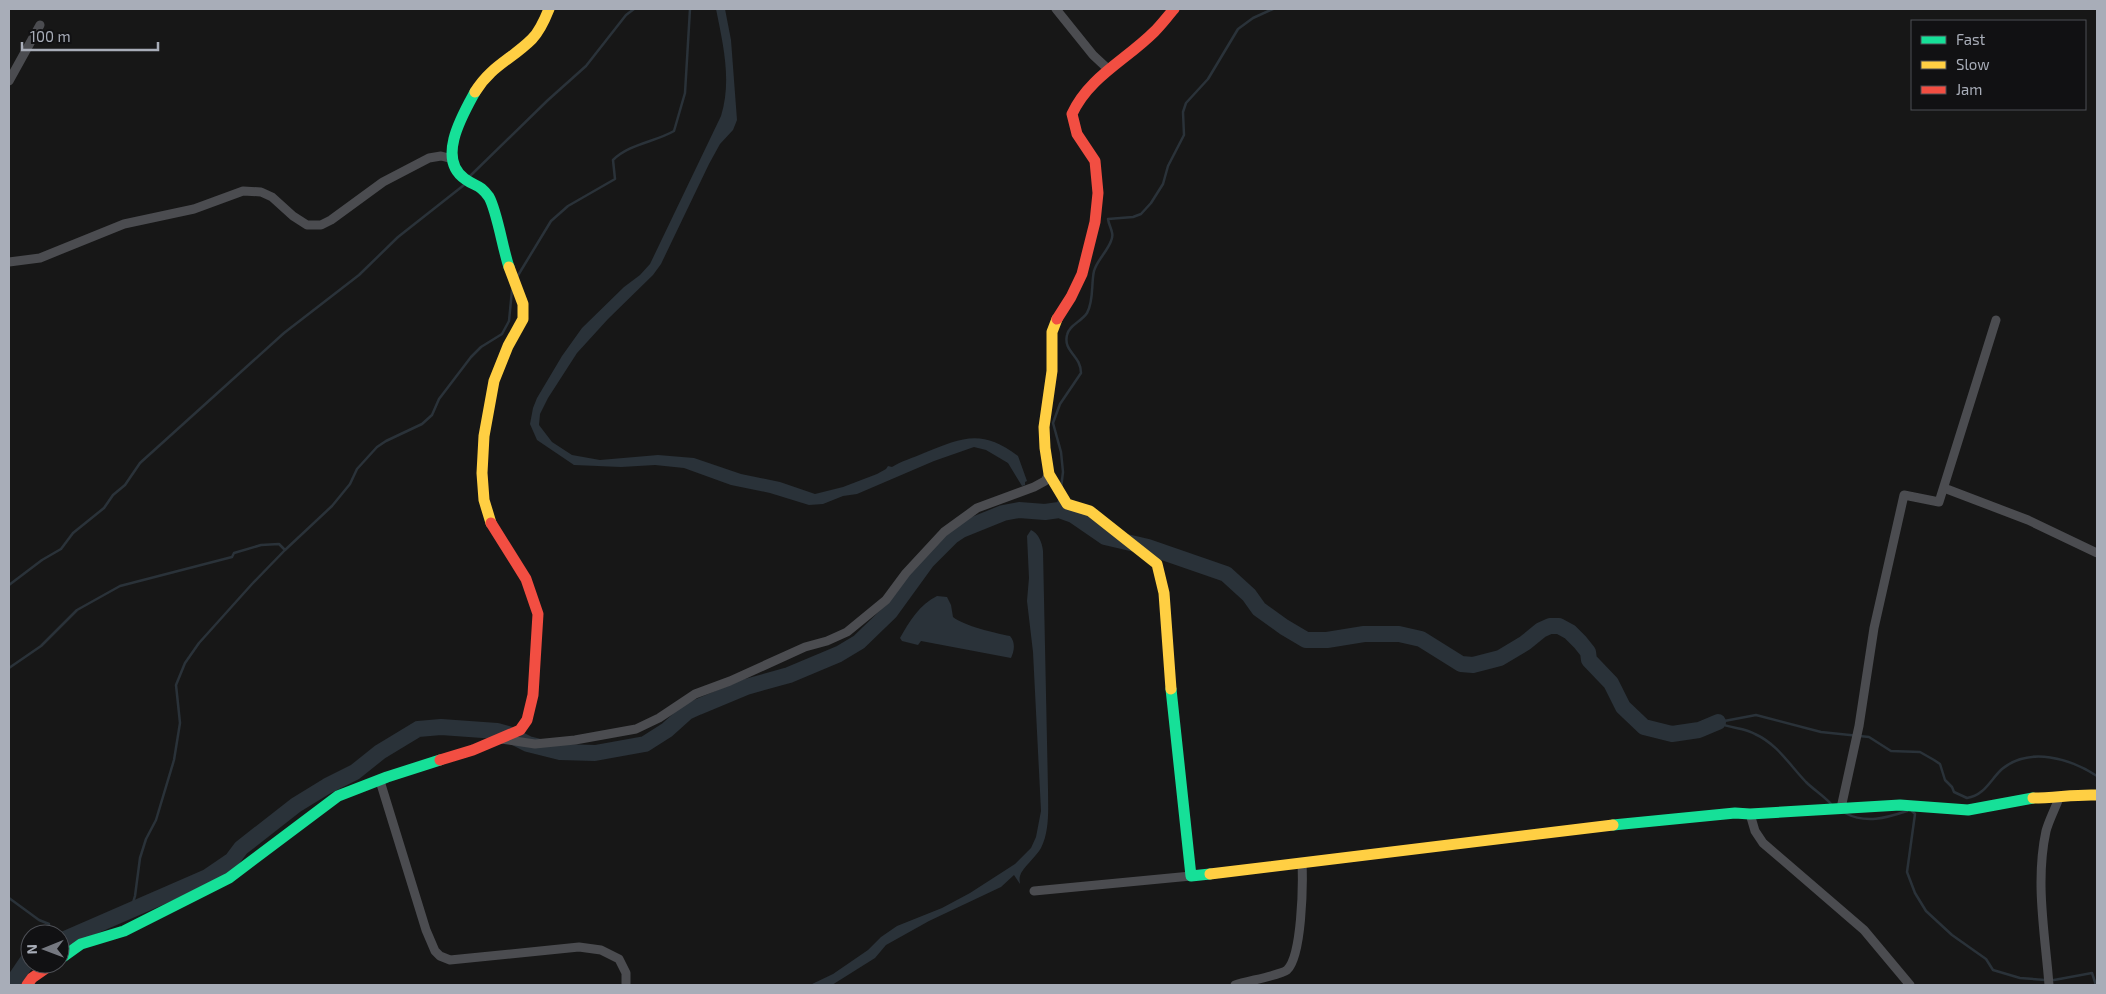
<svg xmlns="http://www.w3.org/2000/svg" width="2106" height="994" viewBox="0 0 2106 994" font-family="'Exo 2',sans-serif">
	<style>
		.water { fill: #2a3239 }
		.lines { fill: none; stroke-linecap: round; stroke-linejoin: round }
		.stream { stroke: #2a3239; stroke-width: 2.5 }
		.river { stroke: #2a3239; stroke-width: 16 }
		.street { stroke: #4b4c50; stroke-width: 9 }
		.fast { stroke: #16e098; stroke-width: 11 }
		.slow { stroke: #ffcf43; stroke-width: 11 }
		.jam { stroke: #f24e42; stroke-width: 11 }
	</style>
	<rect width="100%" height="100%" fill="#171717"/>
	<path class="water" d="M716,9h9l6,31 6,80 -4,10 -13,14 -11,20 -48,100 -8,11 -45,44 -31,34 -29,45 -8,16 -1,11 13,17 20,13 28,5 58,-5 36,3 47,16 39,8 35,12 28,-7 34,-13 9,-5 2,-3 4,1c9,-6 21,-9 32,-14 38,-15 57,-25 94,3l9,25 -2,1v3l-3,1 -14,-23 -22,-13 -12,-3 -40,14 -77,33 -14,2 -20,8 -14,1 -39,-12 -39,-8 -47,-17 -29,-3 -34,2 -47,-2 -37,-25 -7,-16 3,-16 4,-10 25,-42 20,-28 42,-41 16,-12 10,-11 71,-148c11,-35 2,-72 -5,-107z
		M1031,530c7,3 11,12 12,21l5,238c0,19 2,41 -7,59 -5,9 -19,20 -21,28 -1,3 0,6 0,8l-6,-9 -13,12 -72,34 -43,24 -11,13 -43,27h-22l23,-11 35,-24 13,-13 16,-11 45,-18 28,-15 45,-29 16,-16 5,-11 5,-26 -8,-159 -6,-51 2,-23 -2,-42z
		M937,596l10,1 4,8 2,12c11,9 42,16 57,19 6,7 4,15 1,22l-90,-17 -3,4 -16,-4 -2,-3c9,-16 20,-34 37,-42z"/>
	<g class="lines">
		<path class="stream" d="M469,177l79,-77 38,-34 40,-51 8,-6
			M517,277l34,-56 17,-15 47,-27 -2,-19c16,-16 42,-18 61,-29l11,-38 5,-84
			M1061,488l2,-16 -2,-20 -8,-29 7,-19 21,-31c0,-18 -18,-21 -14,-38 2,-10 14,-13 20,-22 7,-12 4,-29 7,-42 3,-11 13,-19 17,-30 4,-8 -2,-14 -3,-22l25,-2 8,-3 10,-11 12,-19 5,-18 16,-31 -1,-23 3,-9 22,-24 30,-50 15,-11 20,-9
			M1045,512l13,-8 1,-3
			M9,585l33,-25 19,-11 12,-16 31,-25 9,-13 12,-10 15,-22 144,-130 75,-58 39,-38 66,-52
			M9,668l32,-22 36,-36 43,-24 112,-29 2,-4 27,-8 18,-1 6,6
			M1718,722c11,7 25,5 37,12 22,10 34,30 51,48 8,8 18,14 26,23
			M1719,722l37,-7 65,17 48,5 22,14 29,1 14,8 6,4 5,16 7,7 2,5 13,6c18,-3 23,-18 35,-29 28,-23 69,-10 95,7
			M1912,811l3,3 -8,58 8,21 11,18 26,24 34,24 7,11 27,8 25,2
			M1845,813c21,11 41,5 62,-2
			M9,898l30,22 10,4v10
			M131,909l4,-13 5,-38 6,-19 10,-19 18,-60 6,-37 -4,-38 9,-22 14,-20 53,-59 33,-34 47,-44 18,-22 7,-15 20,-22 9,-6 36,-17 10,-9 7,-16 32,-42 10,-10 21,-13 7,-13 3,-31
			M2054,980l38,-7 4,12"/>
		<path class="river" d="M60,941l147,-64 25,-17 9,-12 55,-43 31,-19 28,-14 25,-20 38,-23 23,-2 56,4 11,3 20,10 32,8 35,1 50,-9 22,-14 20,-18 11,-5 48,-20 43,-12 50,-21 20,-12 31,-30 37,-51 25,-25 9,-6 42,-17 16,-3 26,2 14,-2 14,5 32,22 43,10 78,27 23,21 10,14 25,18 22,13h21l37,-6h35l22,5 40,25 12,1 27,-7 25,-15 16,-13 9,-4h9l11,6 10,10 8,10 1,8 22,23 12,24 21,20 28,7 27,-4 19,-8
			M11,985l19,-28"/>
		<path class="street" d="M1056,9l37,46 15,14
			M9,81l31,-56
			M9,262l31,-4 84,-34 70,-15 49,-18 18,1 11,5 21,19 14,9h14l10,-5 52,-38 46,-24 12,-2 12,3
			M1944,488l84,32 69,33
			M501,739l34,5 40,-4 61,-11 23,-11 36,-24 35,-13 75,-34 22,-6 20,-9 39,-32 20,-27 38,-41 33,-24 57,-21 11,-6 4,-7
			M380,781l46,149 9,21 5,5 10,4 129,-13 22,3 18,9 7,14v12
			M1841,808l18,-82 15,-98 30,-133 35,7 57,-182
			M1750,814l5,17 8,12 101,87 46,55
			M1034,891l157,-15
			M1235,985c12,-4 46,-10 52,-15 15,-14 16,-85 15,-107
			M2049,985c-4,-52 -14,-103 -3,-154 3,-11 9,-22 13,-33"/>
		<path class="fast" d="M475,92c-12,22 -39,67 -10,87 11,8 15,5 24,18 8,14 14,53 20,70
			M1171,689l20,187 19,-2
			M1613,825l122,-12 15,1 150,-9 68,5 65,-12
			M60,959l21,-15 43,-13 105,-53 109,-82 49,-19 53,-17"/>
		<path class="slow" d="M475,92c16,-26 37,-33 57,-53 8,-8 13,-20 17,-30
			M1057,319l-5,13v39l-8,56 1,21 4,26 18,30 23,7 67,53 7,29 7,96
			M491,523l-7,-23 -2,-27 2,-37 10,-55 14,-35 15,-27v-15l-14,-37
			M2033,798c22,0 42,-4 64,-3
			M1210,874l403,-49"/>
		<path class="jam" d="M1057,319l14,-22 11,-23 13,-52 3,-29 -3,-32 -18,-27 -5,-20c17,-37 54,-54 82,-82 7,-7 13,-15 20,-23
			M440,760l33,-10 47,-20 7,-10 6,-25 5,-81 -12,-35 -35,-56
			M27,985l5,-7 20,-14"/>
	</g>
	<rect width="2106" height="994" fill="none" stroke="#a8adb8" stroke-width="20"/>
	<rect x="1911" y="20" width="175" height="90" fill="#111113" stroke="#4d4f55"/>
	<rect x="1921" y="36" width="25" height="8" fill="#16e098" stroke="#4d4f55"/>
	<text x="1956" y="45" font-size="15" fill="#a8adb8">Fast</text>
	<rect x="1921" y="61" width="25" height="8" fill="#ffcf43" stroke="#4d4f55"/>
	<text x="1956" y="70" font-size="15" fill="#a8adb8">Slow</text>
	<rect x="1921" y="86" width="25" height="8" fill="#f24e42" stroke="#4d4f55"/>
	<text x="1956" y="95" font-size="15" fill="#a8adb8">Jam</text>
	<g transform="translate(45 949) rotate(269)"><circle r="24" fill="#111113" stroke="#4d4f55"/>
	<path d="M0-4L9 19L0 12L-9 19Z" fill="#757880"/>
	<text y="-8" font-size="14" font-weight="bold" text-anchor="middle" fill="#a8adb8">N</text>
	</g>
	<path d="M22 42v8h136v-8" fill="none" stroke="#a8adb8" stroke-width="2.5"/>
	<text x="30" y="42" font-size="15" fill="#a8adb8" stroke="#111113" stroke-width="4" paint-order="stroke">100 m</text>
</svg>
